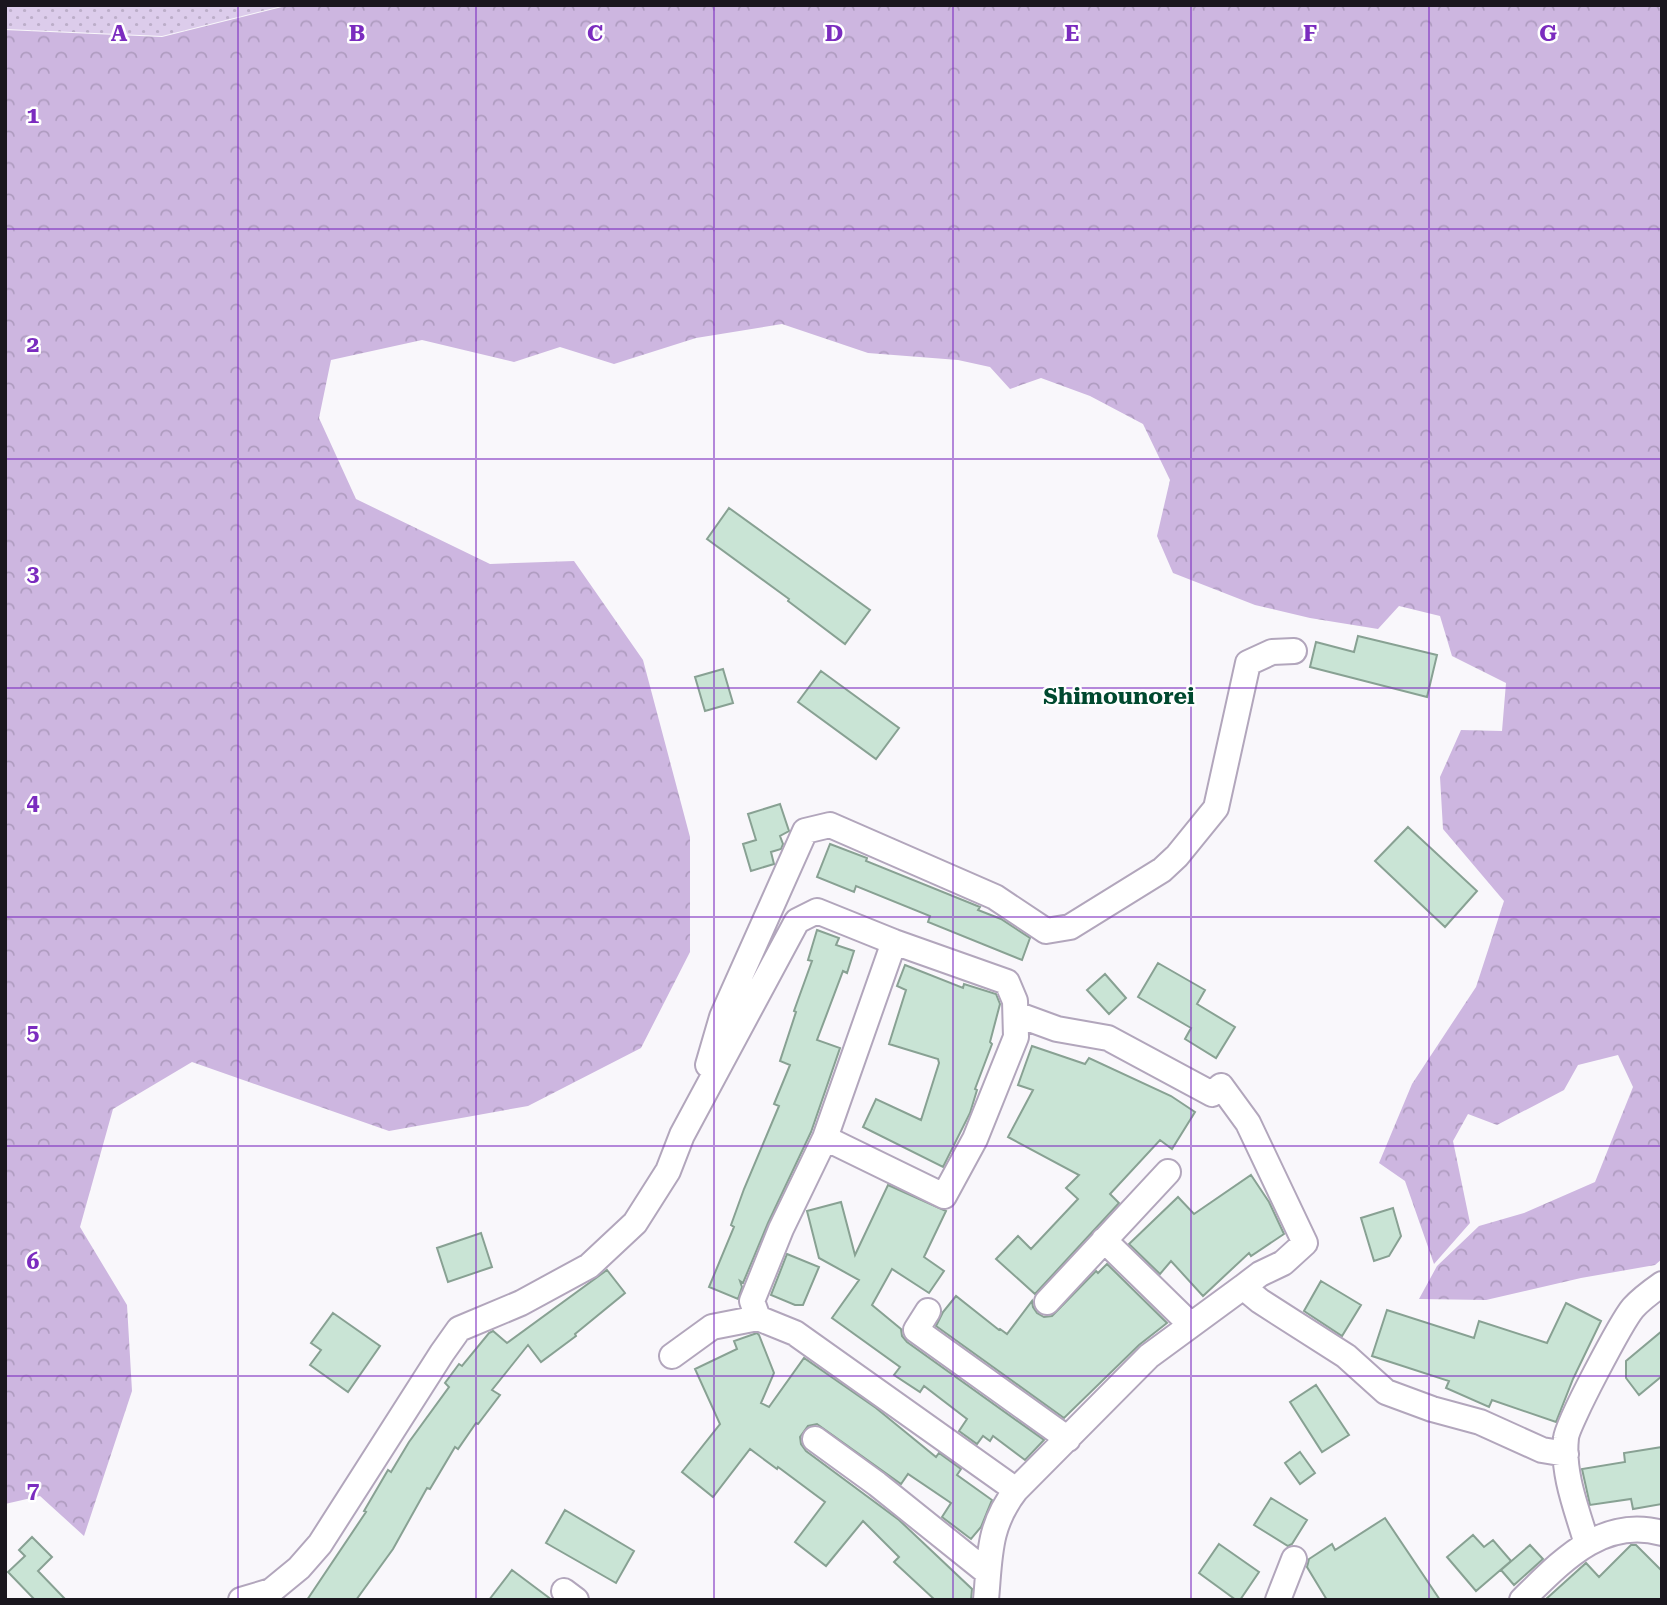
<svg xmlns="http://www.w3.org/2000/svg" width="1667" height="1605" viewBox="0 0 1667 1605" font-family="'Roboto Serif',serif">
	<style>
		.grass { fill: url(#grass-dots) }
		.forest { fill: url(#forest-crowns) }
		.building { fill: #c9e4d5; stroke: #88a193; stroke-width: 2 }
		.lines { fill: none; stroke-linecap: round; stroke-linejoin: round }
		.minor-casing { stroke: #b2a6bc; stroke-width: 28 }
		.minor { stroke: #fff; stroke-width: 24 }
		.grid { fill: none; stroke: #7b2cbf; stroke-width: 2; stroke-opacity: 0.55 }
		.labels { text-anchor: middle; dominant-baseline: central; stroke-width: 5; stroke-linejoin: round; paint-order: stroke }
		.quarter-label { font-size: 23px; font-weight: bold; fill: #00492f; stroke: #fff }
		.grid-label { font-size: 23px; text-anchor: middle; font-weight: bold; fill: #7b2cbf; stroke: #fff; stroke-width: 5; stroke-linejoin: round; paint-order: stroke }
	</style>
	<defs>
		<pattern id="grass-dots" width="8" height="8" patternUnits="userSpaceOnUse" patternTransform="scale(1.75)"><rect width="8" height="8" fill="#dccceb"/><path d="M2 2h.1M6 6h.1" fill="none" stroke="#bcaec9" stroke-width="1.8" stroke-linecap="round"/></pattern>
		<pattern id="forest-crowns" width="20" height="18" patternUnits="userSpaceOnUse" patternTransform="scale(1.75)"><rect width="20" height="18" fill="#cdb6e0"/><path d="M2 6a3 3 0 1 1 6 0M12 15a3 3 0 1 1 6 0" fill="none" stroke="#af9cc0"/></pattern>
	</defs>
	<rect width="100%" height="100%" fill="#f9f7fb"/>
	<path class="grass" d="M5,5h281l-124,31 -157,-7z"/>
	<path class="forest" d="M290,5h1372v1254l-7,6 -74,13 -95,22 -67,-1 18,-33 42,-40 45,-13 71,-31 38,-95 -15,-32 -40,10 -14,25 -67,35 -29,-11 -15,27 17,82 -36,41 -29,-83 -26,-18 33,-79 64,-97 28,-86 -61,-72 -3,-52 21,-47 41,1 4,-48 -54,-27 -12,-40 -41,-10 -21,23 -68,-11 -55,-13 -82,-32 -16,-37 13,-56 -27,-56 -53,-28 -49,-18 -31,11 -20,-22 -32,-7 -90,-7 -86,-29 -86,14 -82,26 -54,-17 -46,15 -92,-22 -91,20 -12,58 37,81 134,65 84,-3 69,99 47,177v115l-49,96 -113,58 -139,25 -197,-69 -79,47 -33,118 47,78 5,86 -48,145 -44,-40 -35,8 2,-185 -2,-7v-1282l157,7z"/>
	<path class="building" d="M729,508l141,102 -25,34 -57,-43 1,-2 -82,-60z
		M1358,636l79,19 -10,42 -117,-30 6,-25 38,10z
		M723,669l10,34 -28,8 -10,-34z
		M821,671l78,57 -23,31 -78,-57z
		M780,804l9,27 -9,5 3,8 -2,5 -10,3 3,12 -23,7 -8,-27 13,-4 -8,-26z
		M1408,827l69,64 -32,36 -70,-66z
		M830,844l37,14 -1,3 114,46 -2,3 23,9 29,19 -8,22 -94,-38 2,-6 -74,-30 -2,6 -37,-15z
		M817,930l22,8 -3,7 18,6 -7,22 -4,-2 -26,69 23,8 -29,84 -43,91 -25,60 -3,-2 2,6 -4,12 -29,-12 25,-60 -3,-2 13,-36 35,-83 -5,-2 16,-39 -10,-4 16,-49 -2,-1 18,-50 -4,-1z
		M1158,963l47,27 -8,14 38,23 -19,31 -31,-19 6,-11 -53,-31z
		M905,965l58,23 1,-4 32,10 4,10 -10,38 2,2 -17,45 2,1 -7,23 -27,54 -80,-40 13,-28 45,21 18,-57 -1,-4 -49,-15 17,-54 -9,-4z
		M1105,974l21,24 -17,16 -22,-24z
		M1032,1046l53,18 4,-6 82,38 24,16 -23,37 -12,-9 -50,54 9,9 -84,91 -39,-35 22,-23 13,13 47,-50 -12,-11 13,-13 -71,-38 25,-47 -15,-5z
		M1251,1175l18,27 15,32 -33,22 -2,-3 -46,43 -32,-35 -11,13 -31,-30 49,-47 16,17z
		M888,1185l58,26 -22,46 20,14 -15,22 -37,-24 -20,36 29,24 1,7 5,6 137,98 -19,20 -32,-24 -3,5 -7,-5 -6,8 -18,-13 8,-12 -43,-33 -4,6 -26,-17 6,-8 -68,-49 27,-38 -40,-22 -12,-47 34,-9 14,53z
		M1393,1208l8,28 -12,20 -15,5 -13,-43z
		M481,1233l11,34 -44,15 -11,-34z
		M787,1254l32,13 -16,38h-8l-24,-10z
		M1107,1264l60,59 -28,22 -75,73 -128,-92 7,-14 13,-16 43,34 1,-1 7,5 25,-33 1,6 4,6 7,4 8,-1 44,-45 2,2z
		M607,1270l18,23 -50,41 1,2 -35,26 -13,-17 -36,45 8,5 -22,29 -2,-1 -18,26 -3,-2 -25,42 -3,-1 -34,61 -37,51h-49l59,-88 -2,-1 24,-41 3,2 18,-30 40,-55 -4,-4 14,-19 3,2 27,-33 4,-2 14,12z
		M1321,1281l40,24 -19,31 -38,-25z
		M1566,1303l35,18 -28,58 -17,43 -64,-22 -3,7 -43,-19 3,-7 -77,-25 15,-46 87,28 5,-17 68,22z
		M333,1313l47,33 -32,46 -38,-27 11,-15 -10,-7z
		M1662,1331v45l-23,19 -13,-17v-17z
		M757,1333l2,2 15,38 -13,30 8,4 35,-49 72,50 60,49 3,-4 22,16 -4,6 35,25 -11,27 -10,12 -29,-22 9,-14 -43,-29 -7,10 -84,-60 -9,2 -8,11 1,7 5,7 93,69 73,69 -1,11h-36l-41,-38 5,-5 -36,-36 -37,45 -31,-24 30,-40 -47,-35 -1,2 -27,-20 -37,48 -31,-25 38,-48 -25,-55 42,-20 -3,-8z
		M1316,1385l33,50 -27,17 -32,-50z
		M1662,1447v57l-29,5 -2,-10 -41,6 -8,-36 43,-7 -1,-9z
		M1300,1452l15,21 -15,11 -15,-21z
		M1271,1498l36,22 -15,24 -4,2 -34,-21z
		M565,1510l69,41 -18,32 -70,-40z
		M1385,1518l55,82h-113l-20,-33 2,-8 23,-15 3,6z
		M1473,1535l11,12 9,-7 18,21 -35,30 -29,-34z
		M32,1537l20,20 -14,14 28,29h-31l-27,-28 17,-16 -6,-6z
		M1219,1544l40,28 -19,28h-4l-37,-27z
		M1530,1545l13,14 -29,26 -13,-15z
		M1631,1545h5l26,26v29h-117l41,-37 13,14z
		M512,1570l40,30h-63z"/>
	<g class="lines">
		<defs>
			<path id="minor" d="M1016,1014l41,15 51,9 104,56 9,-8 27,37 57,120 -22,20 -23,11 -17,13
				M708,1065l14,-48 83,-186 25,-6 165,72 51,34 24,-4 92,-57 15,-14 39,-48 32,-145 24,-11 22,-1
				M1104,1240l87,85
				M1047,1302l121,-130
				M928,1311l-12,19 152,109
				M758,1318l-6,-17 29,-72 44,-91 69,-196
				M672,1356l40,-29 46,-9 37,15 221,157
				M815,1439l62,45 111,89
				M1587,1544c-10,-34 -25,-70 -21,-106 1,-14 56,-117 67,-130 8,-9 19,-17 29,-24
				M564,1591l12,9
				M241,1600l30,-9 28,-23 21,-24 122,-191 17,-24 62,-26 68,-37 46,-43 33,-52 14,-36 115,-214 20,-10 77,31 113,40 8,19 1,36 -41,102 -31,57 -119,-58
				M986,1600c4,-44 2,-74 30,-110l133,-134 94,-69 17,14 86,55 40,36 46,17 48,13 62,28 24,4
				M1278,1600l16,-41
				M1522,1600c39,-38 80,-84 140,-67"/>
		</defs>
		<use href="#minor" class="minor-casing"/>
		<use href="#minor" class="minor"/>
	</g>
	<path class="grid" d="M238,5v1595M476,5v1595M714,5v1595M953,5v1595M1191,5v1595M1429,5v1595M5,229h1657M5,459h1657M5,688h1657M5,917h1657M5,1146h1657M5,1376h1657"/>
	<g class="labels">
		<g class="quarter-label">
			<text x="1119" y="696">Shimounorei</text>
		</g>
	</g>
	<g class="grid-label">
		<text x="119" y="41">A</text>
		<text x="357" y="41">B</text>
		<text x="595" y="41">C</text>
		<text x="834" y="41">D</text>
		<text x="1072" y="41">E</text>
		<text x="1310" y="41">F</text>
		<text x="1548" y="41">G</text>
		<text x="33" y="123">1</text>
		<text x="33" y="352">2</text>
		<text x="33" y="581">3</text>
		<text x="33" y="810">4</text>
		<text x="33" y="1040">5</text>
		<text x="33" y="1269">6</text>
		<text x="33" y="1498">7</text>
	</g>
	<rect width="1667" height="1605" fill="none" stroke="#1a161e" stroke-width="14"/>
</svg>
